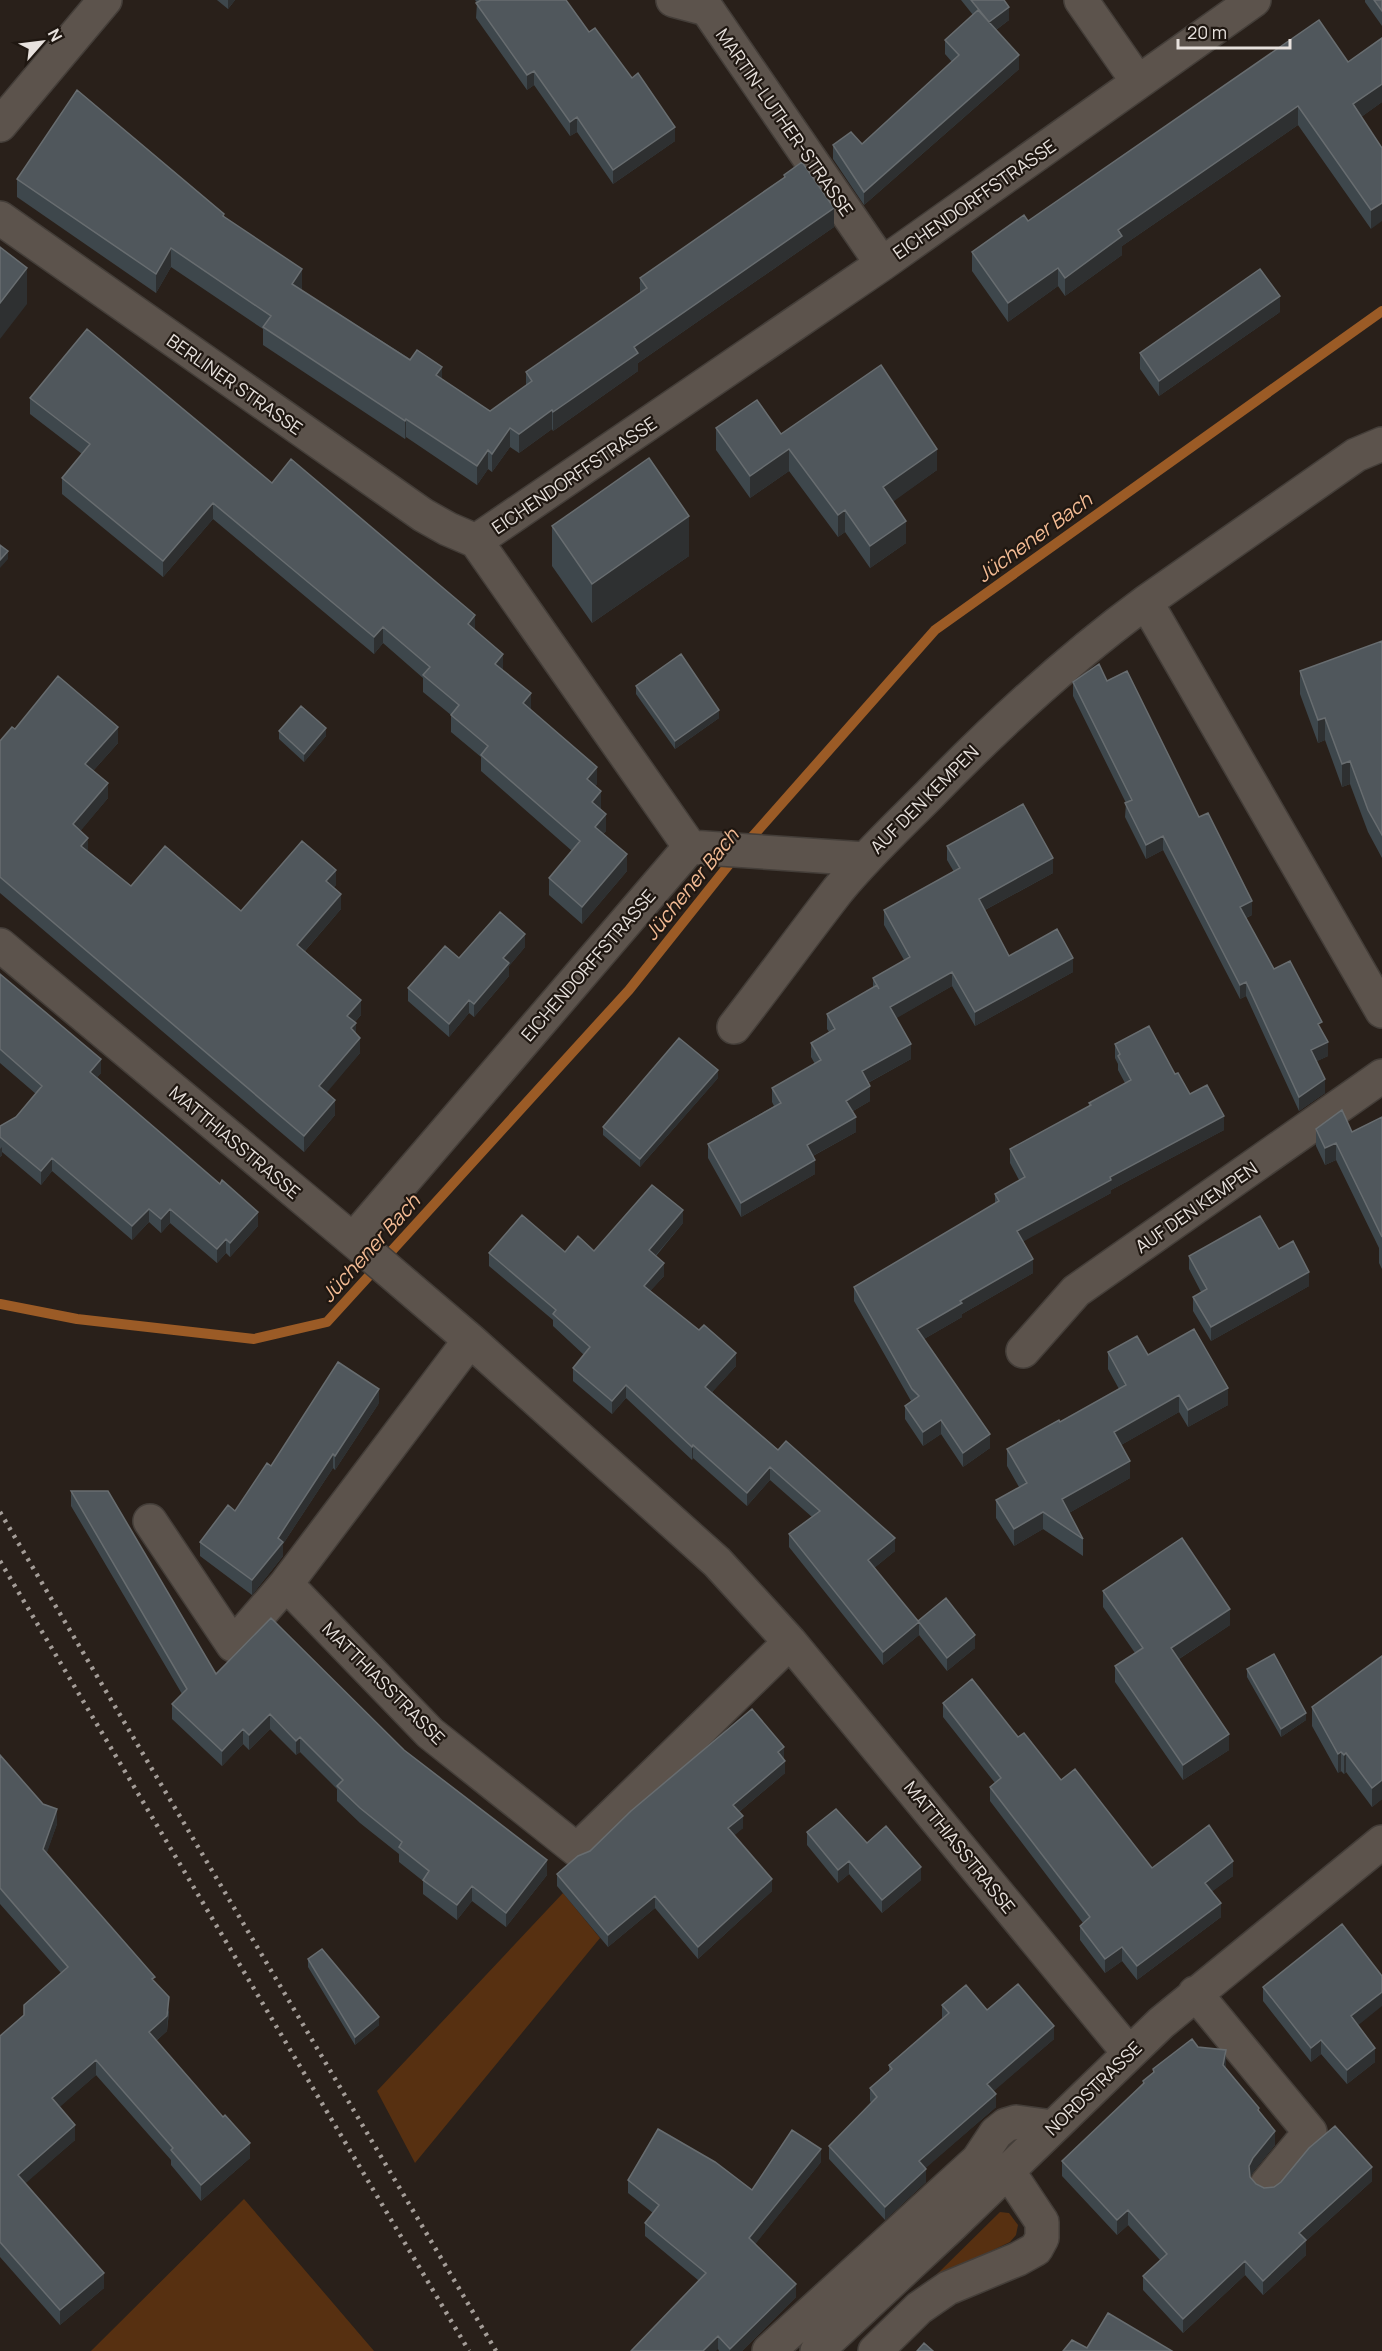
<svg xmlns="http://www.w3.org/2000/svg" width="1382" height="2351" viewBox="0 0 1382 2351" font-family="Manrope,sans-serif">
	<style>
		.green { fill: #573011 }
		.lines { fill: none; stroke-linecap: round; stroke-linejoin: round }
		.stream { stroke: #9b5b26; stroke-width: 10 }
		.minor-casing { stroke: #443e39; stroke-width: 36 }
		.minor { stroke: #5c534c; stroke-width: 33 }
		.rail { stroke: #a49d98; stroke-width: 4.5; stroke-dasharray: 3 6; stroke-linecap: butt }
		.wall { fill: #3e474c }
		.shaded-wall { fill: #2e3031 }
		.building { fill: #50575c; stroke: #686d70; stroke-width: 1.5 }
		.labels { text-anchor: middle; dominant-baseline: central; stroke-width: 4.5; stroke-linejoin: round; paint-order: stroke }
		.street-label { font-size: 18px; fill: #e7e1dd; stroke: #1f1711 }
		.water-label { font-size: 20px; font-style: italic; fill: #f3bb94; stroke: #1f1711 }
	</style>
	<rect width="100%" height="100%" fill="#29201a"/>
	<path class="green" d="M563,1893l37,45 -185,225 -38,-72z
		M244,2199l130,152h-283z
		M1000,2212l9,1 9,12 -2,10 -6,7 -79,38z"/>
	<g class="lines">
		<path class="stream" d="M745,845l190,-215 447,-319
			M0,1304l77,15 177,20 73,-17 302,-332 106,-133"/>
		<defs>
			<path id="minor" d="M673,0l34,9 175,255
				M1081,0l57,82
				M0,125l105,-125
				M0,218l423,297 25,14 28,12
				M1382,444l-26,11 -210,147 236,409
				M476,541l406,-277 372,-264
				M476,541l214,306
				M690,847l175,12
				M0,945l366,306 104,89 247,222 73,80 339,411
				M734,1027c35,-45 69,-92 104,-137 28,-34 60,-64 91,-95 68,-70 138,-135 217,-193
				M353,1240l337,-393
				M470,1340l-184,244 144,149 147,117 213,-208
				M1023,1351l53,-60 306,-215
				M150,1521l83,124 53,-61
				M1195,1993l115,139 -43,52
				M769,2351l209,-191 18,-27 10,-8 10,-3 37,5
				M817,2351l135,-126 209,-202 221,-181
				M875,2351l44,-43 29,-20 70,-29 18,-10 6,-11v-16l-34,-51"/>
		</defs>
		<use href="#minor" class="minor-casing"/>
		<use href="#minor" class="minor"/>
		<path class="rail" d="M0,1512l496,839
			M0,1561l469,790"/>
	</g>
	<path class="wall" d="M217,0h18l-7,9z
		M475,0h91l23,32 86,109 -62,43 -36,-52 -7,4 -36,-51 -7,5 -51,-72 1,-15z
		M961,0h43l5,20 -13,10 23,39 -155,136 -31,-46v-14l29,-1 90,-82 -7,-8v-14l28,-25z
		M1365,0h17v26l-17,-24z
		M1348,62l34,40 -21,15 21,31 -11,81 -73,-104 -176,121v9l-57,41 -7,-10 -50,36 -36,-51v-19l56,-31z
		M784,175l50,52 -196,136v8l-85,60 -1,-2 -33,24 -9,-6 -18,25 -4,-3 -11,16 -71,-48 -1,2 -142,-94v-16l-92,-62 -15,26 -139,-96v-18l207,38 78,70 -1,3 141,89 48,32 36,-25v-14l114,-79v-15l144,-100z
		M1280,312l-121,84 -19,-27v-16z
		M30,398l242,85 203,147 56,80 66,74 -2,2 6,21 -1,2 6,22 -3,3 24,37 -45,53 -33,-29v-17l23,-27 -91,-80v-14l-30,-25v-17l-28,-23v-14l-40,-35 -9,11 -161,-135 -50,58 -101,-83v-16l20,-24 -52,-40z
		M716,428l65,6 156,36 -44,31 13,42 -36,25 -25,-36 -7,5 -49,-66 -39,27 -34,-48z
		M552,526l137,30 -97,67 -40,-57z
		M1382,641v217l-14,-26 -18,-48 -8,3 -17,-47 -7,3 -18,-49v-23z
		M1107,681l92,136 53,98 -6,3 28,51 48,62 6,25 -11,5 8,32 -26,18 -53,-115 -6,3 -77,-149 -17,9 -21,-42 1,-14 -53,-107v-14z
		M636,686l83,32 -44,31 -39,-55z
		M15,729l103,14 -25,28 15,27 -28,33 8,20 43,35 110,25 95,-26 -2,2 7,22 -36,42 56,64 -6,7 1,11 4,20 -34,39 9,23 -31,37 -304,-259v-152z
		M279,731l47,5 -22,26 -25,-23z
		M947,846l106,27 -68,37 24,46 64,16 -98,54 -23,-40 -56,32 15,41 -43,24 2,18 -17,10 3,21 -43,24 2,18 -74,43 -33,-59v-14l66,-38 -2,-4v-14l43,-24 -4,-7v-14l18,-11 -2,-3v-15l46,-26v-10l31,-18 -20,-35v-15l70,-38 -7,-12z
		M525,947l-16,19v10l-35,41 -5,-4 -20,24 -41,-36v-13l51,-30z
		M0,974l101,99 -4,4 161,149 -28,31 -4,-4 -9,10 -47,-40 -9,10 -12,-11 -17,18 -80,-69 -11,14 -39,-33v3l-2,2v-31l16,-9 20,-23 -36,-31z
		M1115,1044l60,30 15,20 34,36 -113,60v3l-88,48 10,32 -71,41v3l-38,22 66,109 -27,19 -22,-33 -18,12 -18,-27v-13l6,-5 -57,-100v-14l141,-84v-9l24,-14 -9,-17v-14l79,-43v-3l36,-20 -7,-13v-6l-3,-6z
		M718,1078l-78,89 -37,-32v-8z
		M1382,1117v152l-3,-6v-15l-43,-88 -11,5 -9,-19v-17l36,3z
		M683,1223l-27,33 8,20 -14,15 86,75 -24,26 183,159 -21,17 44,53 57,27 -28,23 -28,-36 -36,30 -94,-118v-13l23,-17 -42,-37 -23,26 -54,-48 -1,2 -66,-62 -14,16 -39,-33v-13l11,-13 -31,-29v-6l-64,-54v-13l105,-2z
		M1279,1249l30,37 -98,55 -18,-30v-14l8,-5 -12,-23v-13z
		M1108,1352l40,3 80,50 -40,22 -9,-15 -58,33 9,33 -61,35 14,26v17l-40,-27 -29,17 -18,-28v-18l23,-13 -12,-21v-17l53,-27 59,-33 -11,-20z
		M379,1403l-44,67 -2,-2 -50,76v12l-31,39 -52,-39v-14l35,-31 36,-45z
		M71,1491l145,183 188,76 143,125 -41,52 -34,-26 -15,19 -34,-26v-13l-24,-19v-8l-39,-31 -23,-22v-12l-37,-37 -4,3 -26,-26 -21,21 -6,-6 -21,22 -50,-47v-15l10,-10 -111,-188z
		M1103,1591l127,34 -51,34 50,91 -46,30 -68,-98v-16l20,-13 -32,-46z
		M1382,1656v143l-10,8 -26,-35 -2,2 -3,-3 -3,2 -26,-47v-19z
		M1247,1669l59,51 -25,17 -34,-60z
		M943,1703l75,34 134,131 81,8 -21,15 9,26 -84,63 -15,-19 -17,12 -25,-33v-14l3,-3 -93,-122v-14l5,-4 -52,-66z
		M0,1755l57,69 -11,30 109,128 14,30 -2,19 -11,10 94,117 -49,43 -30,-36v-5l-75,-85 -37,32 16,33 -50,43 79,105 -44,37 -60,-68v-221l24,-21 37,-42 -61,-69z
		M784,1759l1,14 -46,39 4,16 -9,7 38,56 -74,68 -43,-51 -47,39 -51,-61v-12l33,-23z
		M807,1832l114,48 -39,33 -33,-39 -11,9 -31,-38z
		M308,1959l71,66 -24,20 -47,-78z
		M1263,1987l95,38 17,37 -28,22 -26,-30 -10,8 -48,-61z
		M942,2005l45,5 67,29 -61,52 3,16 -71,61 1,14 -41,38 -56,-61v-13l42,-43 -1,-2v-13l19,-15v-8l54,-46 -1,-1z
		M1198,2047l28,17 -1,4 34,44 16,33 -22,27 -3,5 6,7 8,4 108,-7 -66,60v14l-43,40 -18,-20 -62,58 -40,-43v-14l17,-16 -32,-35 -11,10 -55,-59v-15l81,-76v-4l10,-8v-4z
		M821,2162l-66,82 41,53 -54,54h-23l-1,-2 -20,-69 -53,-44v-13l8,-10 -25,-20v-13l124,10z"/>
	<path class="shaded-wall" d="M228,0h7l-7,9z
		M1009,7v13l-20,15v-13z
		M1019,55v14l-155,136v-13z
		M534,71v14l-7,5v-15z
		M1382,84v18l-29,21v-19z
		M1298,106v19l-176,121v9l-57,41v-18l53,-48z
		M577,117v15l-7,4v-14z
		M675,127v14l-62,43v-14z
		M1382,203v18l-11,8v-19z
		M834,208v19l-196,136v8l-85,60v-19l81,-65z
		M171,248v19l-15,26v-19z
		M27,268v36l-27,35v-36z
		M1058,268v18l-50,36v-19z
		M302,269v18l-10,16v-19z
		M1280,296v16l-121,84v-15z
		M442,367v19l-6,-11z
		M552,410v19l-33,24v-19z
		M406,419v18l-1,2v-18z
		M510,428v19l-18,25v-18z
		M789,449v22l-39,27v-22z
		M937,449v21l-54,39v-22z
		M488,450v19l-11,16v-19z
		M213,503v16l-50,58v-16z
		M845,510v22l-7,5v-22z
		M689,516v40l-97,67v-39z
		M906,521v22l-36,25v-22z
		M8,551v8l-8,9v-8z
		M475,615v17l-7,-8z
		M383,627v16l-9,11v-17z
		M503,654v17l-8,-7z
		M531,693v17l-8,-7z
		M719,710v8l-44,31v-8z
		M1325,718v22l-7,3v-23z
		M118,727v16l-33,37v-16z
		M326,728v8l-22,26v-8z
		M1350,761v23l-8,3v-23z
		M597,767v17l-10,12v-17z
		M108,783v15l-35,42v-16z
		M601,791v16l-9,12v-17z
		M606,814v17l-11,12v-16z
		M1163,836v14l-17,9v-14z
		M88,838v16l-7,-8z
		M627,854v17l-45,53v-17z
		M1053,858v15l-74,40v-14z
		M336,870v15l-10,12v-16z
		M341,894v15l-44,51v-15z
		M1252,901v14l-12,5v-13z
		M525,934v13l-16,19v10l-35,41v-13l29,-46z
		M1073,958v14l-98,54v-14z
		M952,972v14l-62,36v-15z
		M1246,982v14l-6,3v-14z
		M361,1000v15l-14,16v-15z
		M469,1000v13l-20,24v-13z
		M356,1023v15l-5,-10z
		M360,1038v15l-41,49v-16z
		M1328,1042v14l-17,8v-14z
		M911,1044v15l-49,27v-15z
		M101,1059v14l-11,12v-13z
		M718,1070v8l-78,89v-8z
		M1325,1079v14l-26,18v-14z
		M870,1086v15l-24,14v-14z
		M335,1100v15l-31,37v-16z
		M1224,1116v14l-113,60v3l-94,52v-14l93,-54z
		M856,1117v15l-49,27v-14z
		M1336,1143v17l-11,5v-17z
		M2,1147v8l-2,2v-8z
		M52,1158v13l-11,14v-14z
		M815,1160v14l-74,43v-14z
		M149,1209v13l-17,18v-14z
		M170,1209v14l-9,10v-14z
		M683,1210v13l-34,40v-13z
		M258,1212v14l-28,31v-14z
		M226,1239v14l-9,10v-14z
		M1033,1259v14l-71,41v3l-45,26v-14l43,-28z
		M664,1263v13l-20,22v-12z
		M1309,1272v14l-98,55v-14z
		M736,1353v13l-31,34v-13z
		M626,1385v13l-14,16v-13z
		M1228,1388v17l-40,22v-17z
		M379,1389v14l-44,67v-14z
		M1179,1395v17l-65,37v-17z
		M941,1420v14l-18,12v-14z
		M990,1434v14l-27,19v-14z
		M693,1445v13l-1,2v-13z
		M333,1454v14l-50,76v12l-31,39v-15l26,-42z
		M1130,1461v17l-68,39v-18z
		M770,1467v13l-23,26v-13z
		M1043,1512v17l-29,17v-17z
		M895,1538v13l-27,22v-13z
		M1230,1609v16l-59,39v-16z
		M919,1622v13l-36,30v-13z
		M975,1635v13l-28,23v-13z
		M1306,1713v7l-25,17v-8z
		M270,1714v15l-21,21v-15z
		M243,1729v15l-21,22v-15z
		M1229,1734v16l-46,30v-15z
		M300,1737v15l-4,3v-14z
		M784,1747v13l-6,-8z
		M1341,1752v19l-3,2v-19z
		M1346,1753v19l-2,2v-19z
		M785,1761v12l-52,44v-12z
		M1382,1780v19l-10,8v-19z
		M57,1809v15l-14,40v-15z
		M743,1816v12l-15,13v-13z
		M547,1860v15l-41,52v-14z
		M849,1861v13l-11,9v-13z
		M1233,1861v15l-28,21v-14z
		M921,1867v13l-39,33v-13z
		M772,1879v12l-74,68v-12z
		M472,1886v15l-15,19v-15z
		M655,1896v12l-47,39v-12z
		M1221,1903v14l-84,63v-14z
		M1122,1947v14l-17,12v-14z
		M1382,1992v14l-31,25v-15z
		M169,1997l-2,34 -18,16v-15z
		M379,2017v8l-24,20v-8z
		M1054,2026v13l-67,58v-13z
		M1321,2040v14l-10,8v-14z
		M1375,2048v14l-28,22v-14z
		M1226,2050v14l-3,15v-14z
		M96,2060v15l-44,39v-16z
		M996,2094v13l-77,67v-13z
		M75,2125v15l-57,50v-15z
		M1275,2131v14l-22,27 -4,8v-14l4,-8z
		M250,2143v15l-49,43v-16z
		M821,2149v13l-72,90v-14z
		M1372,2167v14l-66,60v14l-43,40v-14l36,-48z
		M926,2169v13l-41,38v-13z
		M1128,2210v15l-11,10v-15z
		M1245,2261v14l-62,58v-14z
		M104,2273v15l-44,37v-15z
		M796,2284v13l-54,54h-12v-2z
		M718,2336v13l-2,2h-13z"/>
	<path class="building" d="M481,0h85l23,32 6,-4 37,50 6,-5 37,54 -62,43 -36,-53 -7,5 -36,-51 -7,4 -51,-72z
		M971,0h33l5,7 -20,15z
		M1374,0h8v11z
		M978,10l41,45 -155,137 -31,-47 18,-13 11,12 97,-89 -14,-15z
		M1319,20l29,42 34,-24v46l-29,20 29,44v55l-11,7 -73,-104 -180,124 4,6 -57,42 -7,-10 -50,35 -36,-51 52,-37 4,6z
		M77,90l147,124 -1,2 79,53 -10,15 118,76 7,-10 25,17 -6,8 54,36 42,-30 -6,-9 121,-84 -7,-10 145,-101 -1,-2 18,-13 32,46 -200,139 4,6 -85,59 -1,-2 -33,24 -9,-6 -18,26 -4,-4 -11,16 -71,-47 -1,2 -142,-94 8,-11 -100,-68 -15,26 -139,-95z
		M0,247l27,21 -27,35z
		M1260,269l20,27 -121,85 -19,-28z
		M87,329l185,154 19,-24 184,156 -7,9 35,30 -8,10 36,29 -8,10 74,64 -10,12 14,12 -9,11 14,12 -11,13 32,27 -45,53 -33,-29 31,-37 -99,-86 7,-9 -37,-31 8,-10 -36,-30 7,-8 -47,-40 -9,10 -161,-134 -50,58 -101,-83 28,-34 -60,-46z
		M881,365l56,84 -54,38 23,34 -36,25 -25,-36 -7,5 -49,-66 -39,27 -34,-48 41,-28 24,34z
		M649,458l40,58 -97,68 -40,-58z
		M0,545l8,6 -8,9z
		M1382,641v194l-14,-25 -18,-49 -8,3 -17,-46 -7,2 -18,-49z
		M681,654l38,56 -44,31 -39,-55z
		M1099,664l8,17 20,-10 72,146 9,-4 44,88 -12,6 34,62 16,-8 32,61 -4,2 10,18 -17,8 14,29 -26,18 -53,-115 -6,3 -77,-149 -17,9 -21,-42 7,-3 -59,-118z
		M58,676l60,51 -33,37 23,19 -35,41 15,14 -7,8 50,40 34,-40 76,65 61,-70 34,29 -10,11 15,13 -44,51 64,55 -14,16 9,7 -5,5 9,10 -41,48 16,14 -31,36 -304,-259v-136l12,-14 3,2z
		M301,706l25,22 -22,26 -25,-23z
		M1023,804l30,54 -74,41 30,57 48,-27 16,29 -98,54 -23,-40 -62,35 21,37 -49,27 8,15 -24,15 10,16 -49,28 8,15 -74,43 -33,-59 73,-41 -9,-15 49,-28 -10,-17 24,-14 -8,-15 50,-29 2,4 -6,-11 37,-21 -26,-47 76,-42 -13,-22z
		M500,912l25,22 -22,24 6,5 -35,41 -5,-4 -20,24 -41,-36 37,-42 14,12z
		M0,974l101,85 -11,13 130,112 2,-4 36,32 -28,31 -4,-4 -9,10 -47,-40 -9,10 -12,-10 -17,17 -80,-68 -11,13 -41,-34v-11l16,-9 26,-31 -42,-37z
		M1149,1026l26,48 3,-1 12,21 17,-9 17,31 -114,61 1,3 -94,51 16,28 -73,42 2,2 -45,26 73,105 -27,19 -22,-33 -18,12 -18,-26 14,-10 -7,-7 -58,-102 145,-86 -4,-7 30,-17 -15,-28 81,-44 -2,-2 42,-23 -13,-24 2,-2 -5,-10z
		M679,1038l39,32 -78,89 -37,-32z
		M1342,1110l10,22 30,-15v120l-46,-94 -11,5 -9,-19z
		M652,1185l31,25 -34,40 15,13 -20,23 55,44 5,-5 32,28 -31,34 73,63 8,-9 109,97 -27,22 50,61 28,-23 29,37 -28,23 -28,-36 -36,30 -94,-118 31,-23 -50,-44 -23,26 -54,-48 -1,2 -66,-62 -14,16 -39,-33 17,-21 -37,-33 3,-4 -67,-57 33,-38 43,37 13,-16 16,15z
		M1260,1216l19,33 14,-8 16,31 -98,55 -18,-30 14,-8 -18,-33z
		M1194,1329l34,59 -40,22 -9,-15 -65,37 16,29 -68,38 21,40 -40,-27 -29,17 -18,-29 31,-17 -20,-34 52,-29 1,2 66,-37 -18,-33 29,-16 11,19z
		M338,1362l41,27 -44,67 -2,-2 -55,84 5,4 -31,38 -52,-38 28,-37 7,6 32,-48 4,3z
		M71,1491h37l108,183 55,-56 133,132 143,110 -41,53 -34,-27 -15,19 -34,-25 6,-9 -30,-24 3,-5 -42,-34 -23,-22 6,-6 -43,-43 -4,4 -26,-27 -21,21 -6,-6 -21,22 -50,-47 15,-15z
		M1182,1538l48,71 -59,39 58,86 -46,31 -68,-99 28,-18 -40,-57z
		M1274,1654l32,59 -25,16 -34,-60z
		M1382,1656v124l-10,8 -26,-35 -2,2 -3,-3 -3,2 -26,-47z
		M972,1679l46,58 6,-4 37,47 14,-11 77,99 57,-43 24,36 -28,22 16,20 -84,63 -15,-19 -17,12 -25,-33 10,-9 -100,-130 11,-9 -58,-75z
		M752,1709l32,38 -6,5 7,9 -52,44 10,11 -15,12 44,51 -74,68 -43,-51 -47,39 -51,-61 21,-18 12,-5 41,-40z
		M0,1755l43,49 14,5 -14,40 112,128 -3,2 17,18 -2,19 -18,16 74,85 2,-2 25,28 -49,42 -30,-35 2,-2 -77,-88 -44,38 23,27 -57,50 86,98 -44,37 -60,-68v-206l24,-21v-10l44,-38 -68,-79z
		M836,1809l31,34 19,-17 35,41 -39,33 -33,-39 -11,9 -31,-38z
		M1342,1924l40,52v16l-31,24 24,32 -28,22 -26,-30 -10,8 -48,-61z
		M322,1949l57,68 -24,20 -47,-78z
		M1018,1984l36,42 -67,58 9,10 -77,67 7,8 -41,38 -56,-61 48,-49 -7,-9 22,-19 -3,-4 60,-52 -7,-8 24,-20 21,25z
		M1192,2039l6,8 28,3 -3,15 36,43 -1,2 17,21 -22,27 -4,8 1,11 6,7 8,4 10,-1 7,-5 28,-34 26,-22 37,41 -73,66 7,7 -43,41 -18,-20 -62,58 -40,-43 24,-22 -39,-44 -11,10 -55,-59 82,-78 -1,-2 11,-9 -1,-3z
		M658,2129l57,33 37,28 40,-60 29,19 -72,89 47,46 -66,65 -12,-13 -15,15h-72l75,-78 -61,-50 14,-18 -31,-25z
		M1108,2313l64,38h-109l9,-11 15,8z
		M924,2343l9,8h-16z"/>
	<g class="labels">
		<g class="street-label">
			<text transform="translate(785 122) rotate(55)">MARTIN-LUTHER-STRASSE</text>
			<text transform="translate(974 199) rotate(-35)">EICHENDORFFSTRASSE</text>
			<text transform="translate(235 384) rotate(35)">BERLINER STRASSE</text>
			<text transform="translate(574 475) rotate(-34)">EICHENDORFFSTRASSE</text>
			<text transform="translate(924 799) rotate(-45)">AUF DEN KEMPEN</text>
			<text transform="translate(588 965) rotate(-49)">EICHENDORFFSTRASSE</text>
			<text transform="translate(235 1142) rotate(40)">MATTHIASSTRASSE</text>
			<text transform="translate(1196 1207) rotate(-35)">AUF DEN KEMPEN</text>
			<text transform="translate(384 1683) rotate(45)">MATTHIASSTRASSE</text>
			<text transform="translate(960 1847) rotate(51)">MATTHIASSTRASSE</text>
			<text transform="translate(1093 2088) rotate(-44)">NORDSTRASSE</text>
		</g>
		<g class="water-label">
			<text transform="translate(1034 537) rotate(-36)">Jüchener Bach</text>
			<text transform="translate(691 884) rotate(-51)">Jüchener Bach</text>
			<text transform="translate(370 1248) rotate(-48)">Jüchener Bach</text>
		</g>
	</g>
	<g transform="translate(42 42) rotate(62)" stroke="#1f1711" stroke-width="4.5" paint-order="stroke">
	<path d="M0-4.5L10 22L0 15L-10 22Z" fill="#e7e1dd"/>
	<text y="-9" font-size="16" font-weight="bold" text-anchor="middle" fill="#e7e1dd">N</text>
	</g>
	<path d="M1178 39v9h112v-9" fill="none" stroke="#e7e1dd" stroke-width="3"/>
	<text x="1187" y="39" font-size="18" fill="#e7e1dd" stroke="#1f1711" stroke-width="4.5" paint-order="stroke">20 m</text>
</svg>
